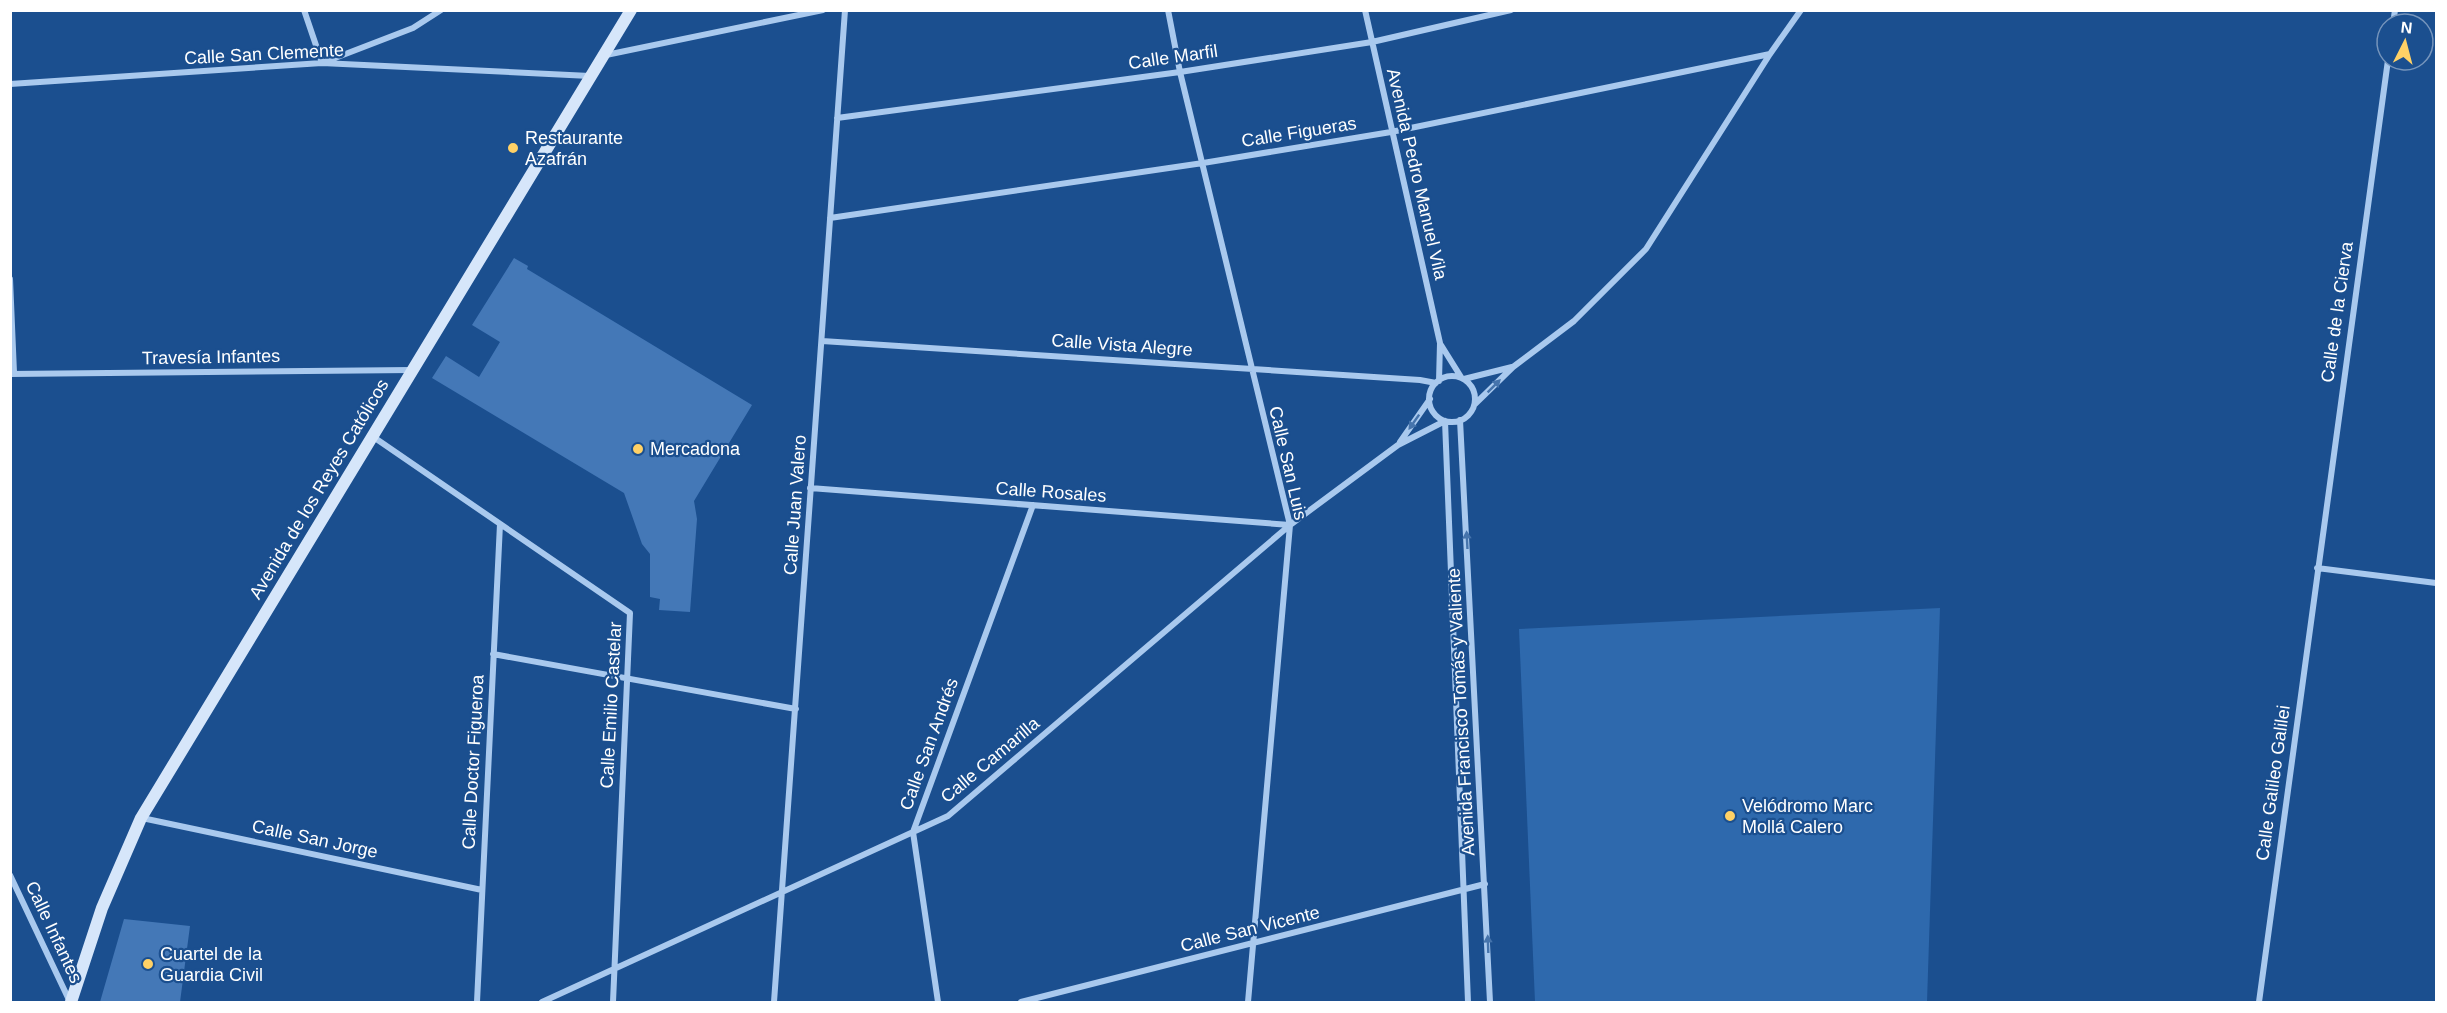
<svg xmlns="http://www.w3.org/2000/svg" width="2447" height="1013" viewBox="0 0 2447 1013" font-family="Arial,sans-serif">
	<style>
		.green { fill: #2e69ad }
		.building { fill: #4478b7 }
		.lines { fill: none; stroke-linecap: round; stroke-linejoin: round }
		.street { stroke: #a9c9ee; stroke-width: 6 }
		.secondary { stroke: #d6e6fa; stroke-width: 12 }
		.oneway { fill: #4674ac }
		.poi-dot { fill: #ffd166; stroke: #1b4f8f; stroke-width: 2 }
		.labels { text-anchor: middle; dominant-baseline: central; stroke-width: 4.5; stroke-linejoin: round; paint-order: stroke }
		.street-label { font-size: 18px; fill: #fff; stroke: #1b4f8f }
		.poi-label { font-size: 18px; fill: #fff; stroke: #1b4f8f; text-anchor: start }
	</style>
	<rect width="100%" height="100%" fill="#1b4f8f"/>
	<path class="green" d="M1940,608l-13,394h-392l-16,-373z"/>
	<path class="building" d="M514,258l14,8 -1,3 225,136 -58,96 3,18 -7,93 -31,-2 1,-11 -10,-2v-43l-8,-10 -18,-51 -192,-115 14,-22 33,21 21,-35 -28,-17z
		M124,919l66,7 -10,76h-80z"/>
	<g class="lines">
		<path class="street" d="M304,10l18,53 91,-35 28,-18
			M1168,10l12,62 110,453 -42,477
			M1365,10l75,333 -1,38
			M2393,24l2,-14
			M606,55l217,-45
			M10,84l312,-21 268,13
			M837,118l343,-46 192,-30 139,-32
			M830,218l373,-55 188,-31 379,-78
			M10,279l4,94
			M822,341l598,39 16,3
			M1441,345l20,32
			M10,374l402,-4
			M1429 399a23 23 0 1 1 46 0a23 23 0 1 1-46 0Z
			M1464,379l48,-12
			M1475,404l38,-37 61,-46 72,-72 124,-195 31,-44
			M1460,420l30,582
			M372,436l258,177 -17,389
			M1400,442l30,-43
			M810,488l480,37
			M2317,568l119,15
			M493,654l303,55
			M142,818l340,72
			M10,875l60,127
			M477,1002l23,-478
			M542,1002l406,-186 342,-291 108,-80 47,-24 23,581
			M774,1002l71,-992
			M938,1002l-25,-170 120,-327
			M1021,1002l464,-118
			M2259,1002l129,-942"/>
		<path class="secondary" d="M71,1002l31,-94 39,-90 490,-808"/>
	</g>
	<defs><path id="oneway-solid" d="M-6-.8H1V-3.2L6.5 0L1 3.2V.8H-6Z" transform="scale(1.5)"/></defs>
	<g class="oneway">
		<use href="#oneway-solid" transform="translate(1494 386) rotate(-45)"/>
		<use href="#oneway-solid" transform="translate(1414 422) rotate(125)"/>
		<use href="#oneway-solid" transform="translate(1467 540) rotate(-93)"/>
		<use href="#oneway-solid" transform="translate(1488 944) rotate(-92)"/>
	</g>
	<g class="poi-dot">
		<circle cx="513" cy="148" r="6"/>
		<circle cx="638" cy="449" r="6"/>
		<circle cx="1730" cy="816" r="6"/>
		<circle cx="148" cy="964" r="6"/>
	</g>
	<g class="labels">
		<g class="street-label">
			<text transform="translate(264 54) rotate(-3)">Calle San Clemente</text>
			<text transform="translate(1173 57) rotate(-8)">Calle Marfil</text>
			<text transform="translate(1299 132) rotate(-9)">Calle Figueras</text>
			<text transform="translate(1417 174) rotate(77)">Avenida Pedro Manuel Vila</text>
			<text transform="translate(2337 312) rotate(-82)">Calle de la Cierva</text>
			<text transform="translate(1122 345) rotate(4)">Calle Vista Alegre</text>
			<text transform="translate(211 357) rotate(-1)">Travesía Infantes</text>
			<text transform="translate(1288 463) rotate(77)">Calle San Luis</text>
			<text transform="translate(319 489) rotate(-59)">Avenida de los Reyes Católicos</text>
			<text transform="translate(1051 492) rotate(4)">Calle Rosales</text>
			<text transform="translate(795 505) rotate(-86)">Calle Juan Valero</text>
			<text transform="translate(611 705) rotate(-87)">Calle Emilio Castelar</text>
			<text transform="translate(1461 712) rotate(-93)">Avenida Francisco Tomás y Valiente</text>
			<text transform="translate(929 744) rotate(-70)">Calle San Andrés</text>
			<text transform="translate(990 760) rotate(-40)">Calle Camarilla</text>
			<text transform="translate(473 762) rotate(-87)">Calle Doctor Figueroa</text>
			<text transform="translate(2273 783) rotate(-82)">Calle Galileo Galilei</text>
			<text transform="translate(315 839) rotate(12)">Calle San Jorge</text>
			<text transform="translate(1250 929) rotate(-14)">Calle San Vicente</text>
			<text transform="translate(54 932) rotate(65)">Calle Infantes</text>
		</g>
		<g class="poi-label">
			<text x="525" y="138">Restaurante<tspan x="525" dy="21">Azafrán</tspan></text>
			<text x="650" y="449">Mercadona</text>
			<text x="1742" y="806">Velódromo Marc<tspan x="1742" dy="21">Mollá Calero</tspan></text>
			<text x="160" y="954">Cuartel de la<tspan x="160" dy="21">Guardia Civil</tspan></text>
		</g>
	</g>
	<rect width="2447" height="1013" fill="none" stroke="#ffffff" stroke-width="24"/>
	<g transform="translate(2405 42) rotate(6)"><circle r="28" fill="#1b4f8f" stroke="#7695bc" stroke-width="1.5"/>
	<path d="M0-4.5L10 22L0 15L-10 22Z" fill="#ffd166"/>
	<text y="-9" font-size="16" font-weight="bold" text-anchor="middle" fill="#ffffff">N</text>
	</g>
</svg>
